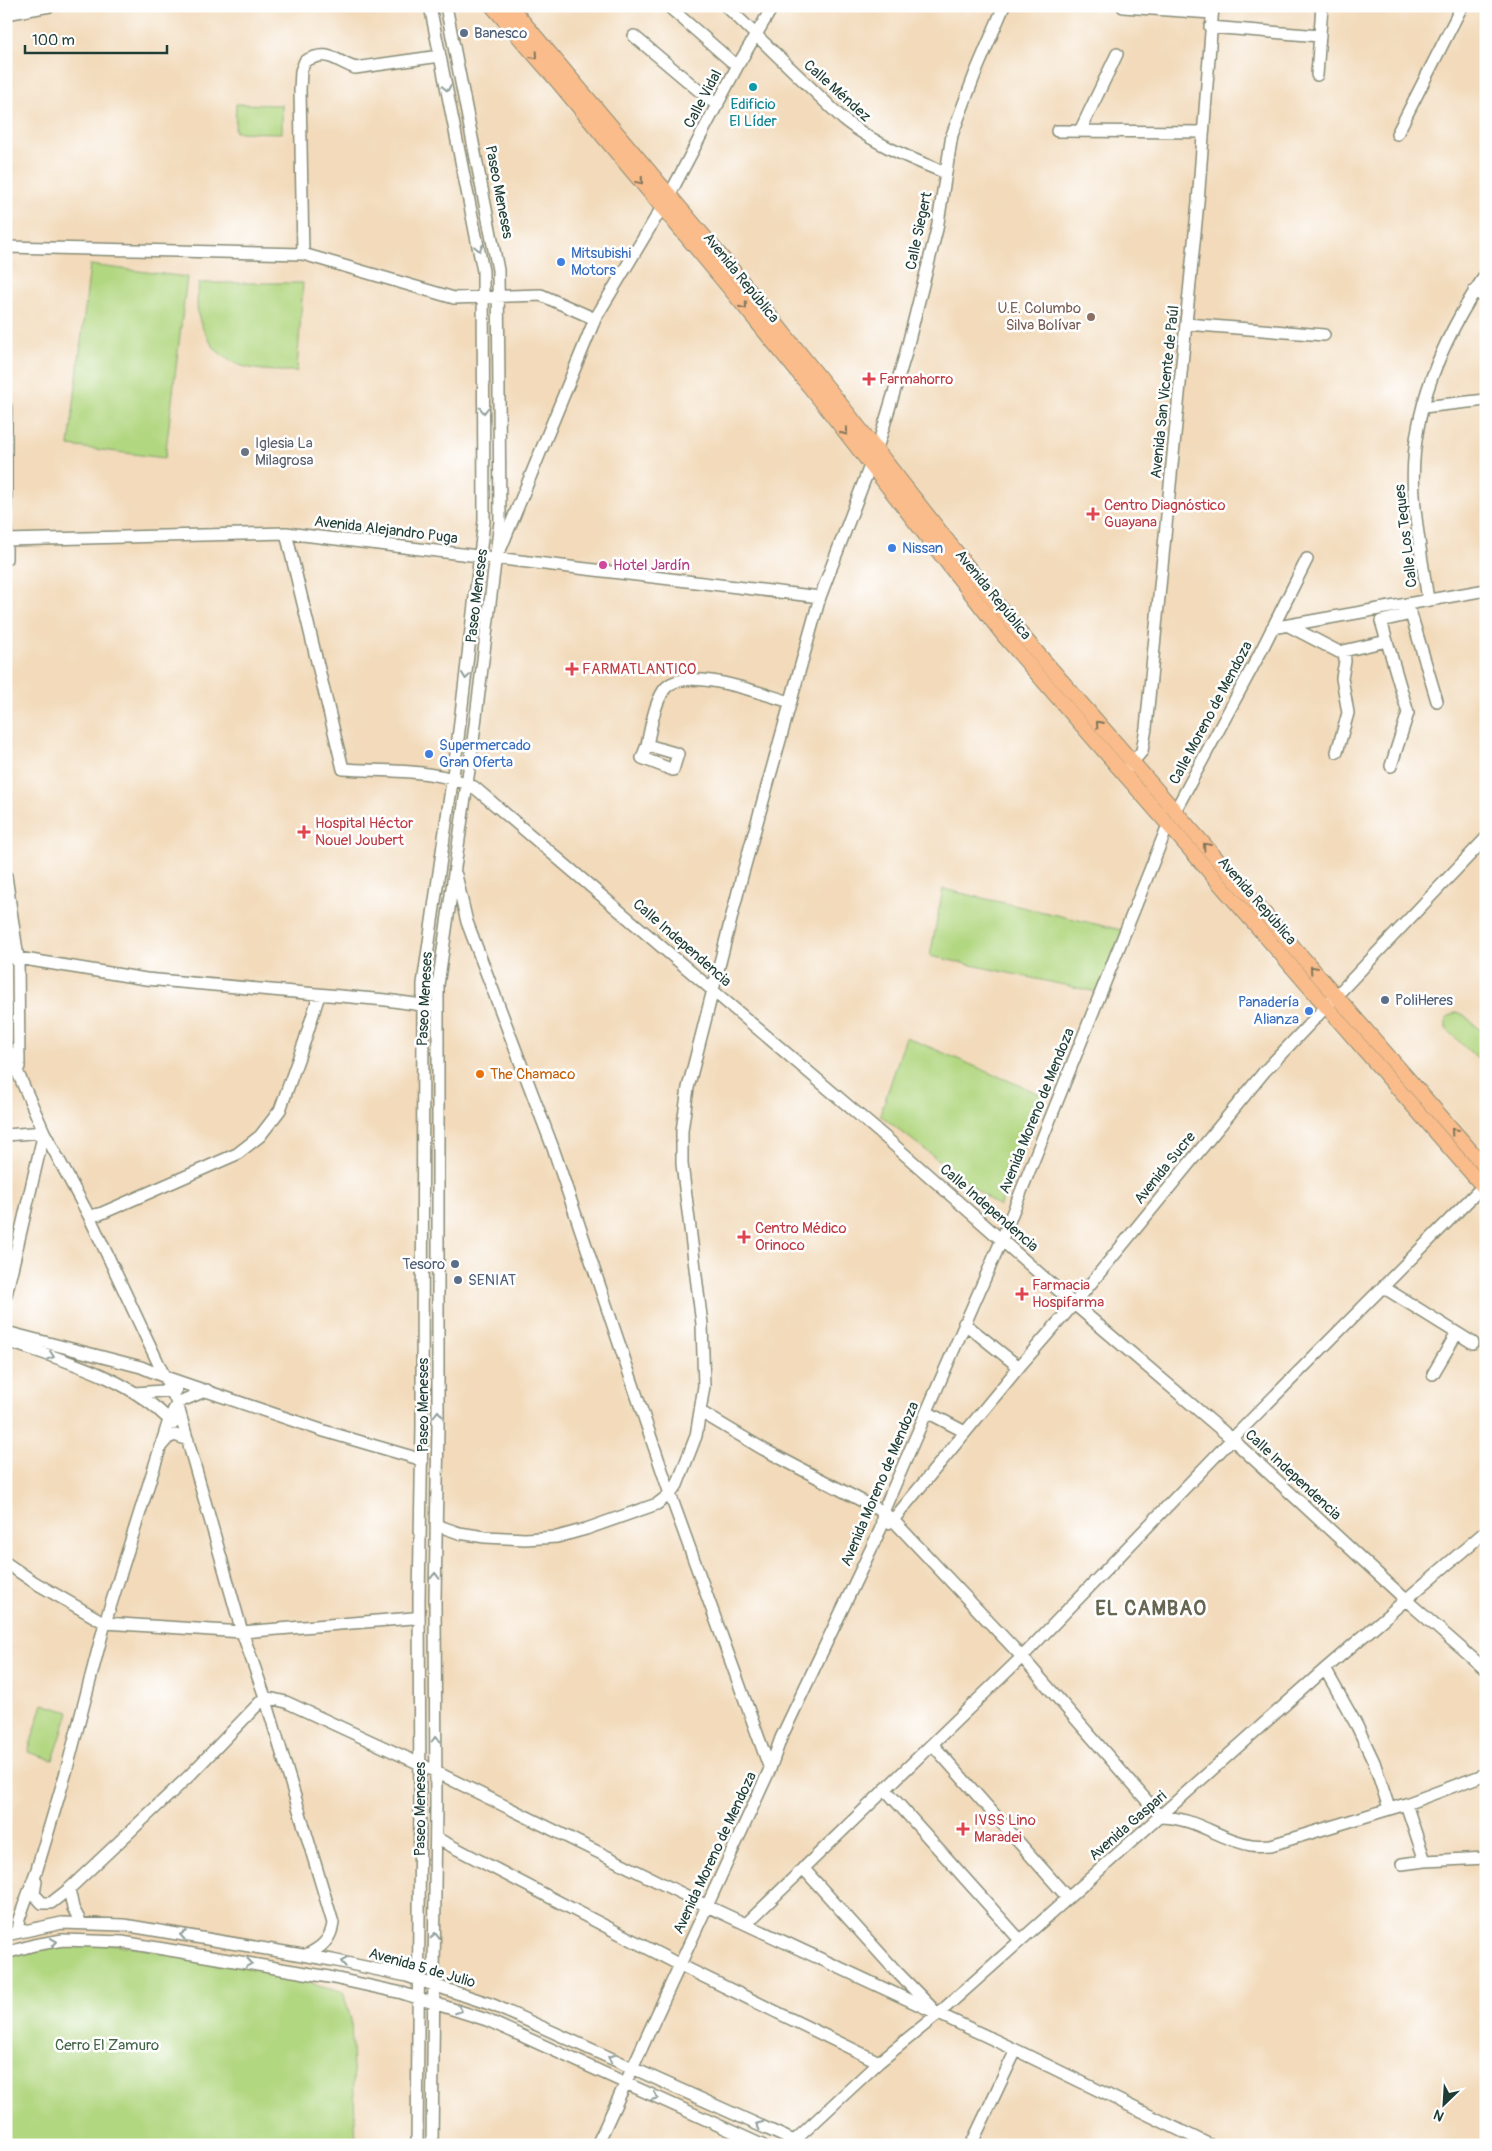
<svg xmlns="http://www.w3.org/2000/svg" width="1492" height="2151" viewBox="0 0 1492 2151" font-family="Pangolin,sans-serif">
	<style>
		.green { fill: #b2d781; stroke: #688a5a }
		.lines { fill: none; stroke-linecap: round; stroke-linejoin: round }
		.minor-casing { stroke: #888c77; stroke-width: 14 }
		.major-casing { stroke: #888c77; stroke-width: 16 }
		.minor { stroke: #fff; stroke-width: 11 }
		.major { stroke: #f9bc8a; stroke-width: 14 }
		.oneway { stroke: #81765b }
		.oneway2 { stroke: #8f9e9a }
		.service-dot { fill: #5c6f8a; stroke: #fff; stroke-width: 2 }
		.culture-dot { fill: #0f9aa8; stroke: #fff; stroke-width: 2 }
		.shop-dot { fill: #3f7fe0; stroke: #fff; stroke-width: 2 }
		.education-dot { fill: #8d6e63; stroke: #fff; stroke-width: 2 }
		.health-dot { fill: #e0444e; stroke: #fff; stroke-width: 2 }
		.worship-dot { fill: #6b7280; stroke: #fff; stroke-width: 2 }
		.hotel-dot { fill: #d1479c; stroke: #fff; stroke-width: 2 }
		.food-dot { fill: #e8710a; stroke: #fff; stroke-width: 2 }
		.labels { text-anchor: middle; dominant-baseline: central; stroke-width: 5; stroke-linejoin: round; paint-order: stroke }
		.service-label { font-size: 15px; fill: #4e5e75; stroke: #fff; text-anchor: start }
		.street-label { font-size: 15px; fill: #1f3d34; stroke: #fff }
		.culture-label { font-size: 15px; fill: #0d838f; stroke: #fff }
		.shop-label { font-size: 15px; fill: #366cbe; stroke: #fff; text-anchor: start }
		.education-label { font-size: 15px; fill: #785e54; stroke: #fff; text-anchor: end }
		.health-label { font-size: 15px; fill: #be3a42; stroke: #fff; text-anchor: start }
		.worship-label { font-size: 15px; fill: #5b616d; stroke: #fff; text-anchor: start }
		.hotel-label { font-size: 15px; fill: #b23c85; stroke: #fff; text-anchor: start }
		.food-label { font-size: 15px; fill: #c56008; stroke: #fff; text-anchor: start }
		.park-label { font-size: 15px; fill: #446447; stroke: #fff }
		.district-label { font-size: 20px; font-weight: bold; letter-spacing: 1px; fill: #676653; stroke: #fff }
	</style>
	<rect width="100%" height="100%" fill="#fff"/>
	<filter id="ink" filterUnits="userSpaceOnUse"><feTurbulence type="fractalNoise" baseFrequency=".02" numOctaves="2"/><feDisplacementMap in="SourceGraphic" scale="10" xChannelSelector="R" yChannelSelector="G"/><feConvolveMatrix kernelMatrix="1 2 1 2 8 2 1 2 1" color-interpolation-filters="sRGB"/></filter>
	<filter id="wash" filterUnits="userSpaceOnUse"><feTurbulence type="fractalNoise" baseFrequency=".0096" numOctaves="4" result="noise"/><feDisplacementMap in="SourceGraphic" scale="20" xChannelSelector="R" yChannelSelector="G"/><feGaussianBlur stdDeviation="1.12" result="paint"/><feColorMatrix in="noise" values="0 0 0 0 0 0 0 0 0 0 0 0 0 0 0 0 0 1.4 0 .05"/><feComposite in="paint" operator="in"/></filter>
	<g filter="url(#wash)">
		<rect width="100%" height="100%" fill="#f2daba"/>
		<path class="green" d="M236,104l46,1v28l-47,-1z
			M90,265l97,12 -22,181 -96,-12z
			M199,283h104l-6,88c-35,0 -72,1 -91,-36 -3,-6 -7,-14 -8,-21 -2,-10 0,-21 1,-31z
			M943,889l183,42 -25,62 -171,-37z
			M1457,1012l7,3 22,20v32l-40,-38v-11z
			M906,1037l141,60 -48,110 -119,-92z
			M43,1704l26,8 -16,48 -25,-8z
			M70,1943l43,1 181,29 24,13 25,6 8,27 5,126h-350v-191z"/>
	</g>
	<g filter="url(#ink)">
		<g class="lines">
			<defs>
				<path id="minor" d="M668,6l63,55 7,4
					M726,6l118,114c31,24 65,38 102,53
					M1123,7l89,6
					M6,14l44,-8
					M1210,27l110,9
					M634,36l76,64 8,4
					M1317,75l5,-69
					M1057,131l146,1
					M1080,131l37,-77
					M1397,134l65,-128
					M6,247l297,7 151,44 87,-3 54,24
					M303,254l-3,-164 1,-19 4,-10c23,-12 29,-1 50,7l85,-12
					M1474,291l12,7
					M1186,324l138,11
					M6,407v152
					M1423,407l63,-7
					M286,533l57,236c43,3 92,-1 131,18l412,351 188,166 158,135 174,161 80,70
					M6,540l280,-7 534,64
					M501,548l94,-229 75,-125 68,-129 35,-59
					M1428,600c-5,-35 -12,-70 -14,-105 -6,-81 28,-156 72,-221
					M1289,626l50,26 48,-11
					M1272,628l214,-38
					M647,745c4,-18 7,-40 17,-55 18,-27 101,5 126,12
					M647,745l31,9 -5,16 -31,-12z
					M1337,752l11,-39 -6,-35 3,-17 -1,-10
					M1391,766l17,-53 -27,-92 30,-7 26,87
					M1128,768l14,-17 4,-23 52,-526 15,-196
					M1175,811l84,-156 48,-96
					M456,875l11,47 86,226 117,346 100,275
					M6,876l12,82 1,109
					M6,958h12l128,21 240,21 43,6
					M6,1046l38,86 45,84 88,187 65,229 23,65 68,226c-2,17 -12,25 -27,32
					M6,1135l38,-3 -38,163
					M89,1216l11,-2 137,-60 23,-18 20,-26 25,-70 14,-45
					M1383,1287l90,56
					M964,1323l55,44
					M6,1332l135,35 24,10 159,54 92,27 6,4
					M6,1338l7,5c56,19 119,36 160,81
					M1433,1374l24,-41
					M135,1393l41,-3
					M701,1412l62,37 120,63 10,8 129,137 139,160c37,1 56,22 90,28 6,1 14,0 20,0l135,-41 80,-30
					M927,1412l38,20
					M160,1447l8,-9 7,-3 13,5
					M888,1523l5,-3 126,-153 55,-63 190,-232 222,-234
					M436,1525l23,8 26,4 40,2 32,-2 29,-8 71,-25 13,-10 7,-9 7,-18 12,-31 8,-50 -2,-62 -20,-160v-33l6,-43 54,-212 78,-279 59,-155 26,-86 32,-127 15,-94 23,-61 29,-68
					M6,1563l28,19 71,41 137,9 171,-14 6,2
					M1325,1669l32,57 17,36 15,46
					M933,1745l135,153
					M885,1789l135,151
					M1406,1804l19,57 61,-3
					M436,1838l244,127 199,97
					M1402,1864l23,-3
					M803,1868l91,101 38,39
					M36,1881l-2,13 8,9h9l18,-14
					M81,1923l-8,-15 -4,-19 120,-113 76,-79 21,5 134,62 287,142 309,144 194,95
					M746,1924l276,-267 210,-218 251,-253
					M17,1931l2,-12 18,-50 29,-97 39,-149 64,-203 8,-17 30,-13
					M6,1935l56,-12 62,2 208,35 75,16 86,29 310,140
					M6,1953l28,-8 29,-5 59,2 207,35 73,16 85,27 275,125
					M417,2145l3,-340 -1,-206 3,-173 1,-442 34,-237 27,-226 -1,-250 -53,-265
					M432,2145l4,-340 -1,-206 3,-173v-441l34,-236 28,-227 -2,-252 -52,-264
					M597,2145l173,-376 11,-31 100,-210 2,-16 119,-273 166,-414
					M790,2145l89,-83 59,-48 387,-345 161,-138
					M971,2145l45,-95"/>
				<path id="major" d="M492,6l65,75 173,208 91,112 183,235 482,554
					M510,6l231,274 91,113 183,234 471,541"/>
			</defs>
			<use href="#minor" class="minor-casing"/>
			<use href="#major" class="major-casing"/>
			<use href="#minor" class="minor"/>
			<use href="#major" class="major"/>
		</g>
		<defs><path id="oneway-chevron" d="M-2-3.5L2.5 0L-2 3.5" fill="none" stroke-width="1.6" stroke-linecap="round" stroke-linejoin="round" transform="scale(1.25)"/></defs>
		<g class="oneway">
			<use href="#oneway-chevron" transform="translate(535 56) rotate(49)"/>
			<use href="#oneway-chevron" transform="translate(640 181) rotate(50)"/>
			<use href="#oneway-chevron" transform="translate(744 306) rotate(51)"/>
			<use href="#oneway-chevron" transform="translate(845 432) rotate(52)"/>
			<use href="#oneway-chevron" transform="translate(1099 724) rotate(-131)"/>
			<use href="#oneway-chevron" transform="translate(1206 846) rotate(-131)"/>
			<use href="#oneway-chevron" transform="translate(1313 969) rotate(-131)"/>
			<use href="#oneway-chevron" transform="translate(1454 1131) rotate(-131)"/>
		</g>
		<g class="oneway2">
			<use href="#oneway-chevron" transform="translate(447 88) rotate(79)"/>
			<use href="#oneway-chevron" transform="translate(479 248) rotate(79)"/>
			<use href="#oneway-chevron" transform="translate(484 410) rotate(90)"/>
			<use href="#oneway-chevron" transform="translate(466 676) rotate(97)"/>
			<use href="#oneway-chevron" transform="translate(51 1356) rotate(19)"/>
			<use href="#oneway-chevron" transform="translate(438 1414) rotate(-90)"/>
			<use href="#oneway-chevron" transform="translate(435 1576) rotate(-89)"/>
			<use href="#oneway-chevron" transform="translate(436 1739) rotate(-90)"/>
			<use href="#oneway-chevron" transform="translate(183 1935) rotate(-171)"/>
			<use href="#oneway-chevron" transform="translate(435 1936) rotate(-89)"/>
			<use href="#oneway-chevron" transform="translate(54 1942) rotate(-8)"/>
			<use href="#oneway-chevron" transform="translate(344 1962) rotate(-169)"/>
			<use href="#oneway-chevron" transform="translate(249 1963) rotate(9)"/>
			<use href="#oneway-chevron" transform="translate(459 2010) rotate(20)"/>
			<use href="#oneway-chevron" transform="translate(611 2058) rotate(-155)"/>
			<use href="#oneway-chevron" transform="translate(655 2097) rotate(25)"/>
			<use href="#oneway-chevron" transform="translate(759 2125) rotate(-156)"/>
		</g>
	</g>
	<g class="service-dot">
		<circle cx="464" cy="33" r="5"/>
		<circle cx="1385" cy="1000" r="5"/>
		<circle cx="455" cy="1264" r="5"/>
		<circle cx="458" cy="1280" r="5"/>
	</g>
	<circle class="culture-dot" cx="753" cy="87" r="5"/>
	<g class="shop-dot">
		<circle cx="561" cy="262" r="5"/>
		<circle cx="892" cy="548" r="5"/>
		<circle cx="429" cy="754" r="5"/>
		<circle cx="1309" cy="1011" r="5"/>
	</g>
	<circle class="education-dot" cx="1091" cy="317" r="5"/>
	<g class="health-dot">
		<path d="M866.5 371.5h5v5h5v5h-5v5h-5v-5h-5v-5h5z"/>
		<path d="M1090.5 506.5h5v5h5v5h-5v5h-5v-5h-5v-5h5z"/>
		<path d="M569.5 661.5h5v5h5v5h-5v5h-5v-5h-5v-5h5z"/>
		<path d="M301.5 824.5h5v5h5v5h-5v5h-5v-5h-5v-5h5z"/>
		<path d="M741.5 1229.5h5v5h5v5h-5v5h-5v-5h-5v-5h5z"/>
		<path d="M1019.5 1286.5h5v5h5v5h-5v5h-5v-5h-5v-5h5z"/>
		<path d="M960.5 1821.5h5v5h5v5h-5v5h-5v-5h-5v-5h5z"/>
	</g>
	<circle class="worship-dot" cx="245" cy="452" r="5"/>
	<circle class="hotel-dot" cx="603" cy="565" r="5"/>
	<circle class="food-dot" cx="480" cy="1074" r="5"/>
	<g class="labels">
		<g class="service-label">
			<text x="474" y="33">Banesco</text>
			<text x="1395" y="1000">PoliHeres</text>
			<text x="445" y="1264" text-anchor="end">Tesoro</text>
			<text x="468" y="1280">SENIAT</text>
		</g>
		<g class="street-label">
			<text transform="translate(837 91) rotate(42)">Calle Méndez</text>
			<text transform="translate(703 99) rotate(-62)">Calle Vidal</text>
			<text transform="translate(499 192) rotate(79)">Paseo Meneses</text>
			<text transform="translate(919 231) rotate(-78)">Calle Siegert</text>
			<text transform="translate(741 278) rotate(51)">Avenida República</text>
			<text transform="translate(1165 392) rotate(-84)">Avenida San Vicente de Paúl</text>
			<text transform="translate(386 530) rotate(7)">Avenida Alejandro Puga</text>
			<text transform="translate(1406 536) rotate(-97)">Calle Los Teques</text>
			<text transform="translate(993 595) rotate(51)">Avenida República</text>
			<text transform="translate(477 596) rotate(-83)">Paseo Meneses</text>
			<text transform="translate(1211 713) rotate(-62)">Calle Moreno de Mendoza</text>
			<text transform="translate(1257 901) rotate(49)">Avenida República</text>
			<text transform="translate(682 943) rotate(41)">Calle Independencia</text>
			<text transform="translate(425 999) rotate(-87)">Paseo Meneses</text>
			<text transform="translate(1037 1111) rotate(-68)">Avenida Moreno de Mendoza</text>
			<text transform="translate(1165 1168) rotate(-51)">Avenida Sucre</text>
			<text transform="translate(989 1208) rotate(41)">Calle Independencia</text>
			<text transform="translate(423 1405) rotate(-90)">Paseo Meneses</text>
			<text transform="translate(1293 1475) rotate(43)">Calle Independencia</text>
			<text transform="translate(880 1484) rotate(-67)">Avenida Moreno de Mendoza</text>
			<text transform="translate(420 1809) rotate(-90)">Paseo Meneses</text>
			<text transform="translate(1128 1826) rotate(-41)">Avenida Gaspari</text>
			<text transform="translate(715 1853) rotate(-65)">Avenida Moreno de Mendoza</text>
			<text transform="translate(422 1968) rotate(16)">Avenida 5 de Julio</text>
		</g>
		<g class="culture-label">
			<text x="753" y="104">Edificio<tspan x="753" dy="17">El Líder</tspan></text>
		</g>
		<g class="shop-label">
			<text x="571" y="253">Mitsubishi<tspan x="571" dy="17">Motors</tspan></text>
			<text x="902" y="548">Nissan</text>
			<text x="439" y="745">Supermercado<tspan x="439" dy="17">Gran Oferta</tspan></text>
			<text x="1299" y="1002" text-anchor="end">Panadería<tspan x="1299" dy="17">Alianza</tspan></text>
		</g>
		<g class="education-label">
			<text x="1081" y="308">U.E. Columbo<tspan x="1081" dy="17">Silva Bolívar</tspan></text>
		</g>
		<g class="health-label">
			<text x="879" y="379">Farmahorro</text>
			<text x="1104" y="505">Centro Diagnóstico<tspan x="1104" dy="17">Guayana</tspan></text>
			<text x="582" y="669">FARMATLANTICO</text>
			<text x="315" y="823">Hospital Héctor<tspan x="315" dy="17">Nouel Joubert</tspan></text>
			<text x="755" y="1228">Centro Médico<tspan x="755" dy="17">Orinoco</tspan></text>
			<text x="1032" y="1285">Farmacia<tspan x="1032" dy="17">Hospifarma</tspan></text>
			<text x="974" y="1820">IVSS Lino<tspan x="974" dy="17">Maradei</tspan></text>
		</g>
		<g class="worship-label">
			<text x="255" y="443">Iglesia La<tspan x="255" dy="17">Milagrosa</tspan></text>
		</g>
		<g class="hotel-label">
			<text x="613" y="565">Hotel Jardín</text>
		</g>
		<g class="food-label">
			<text x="490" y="1074">The Chamaco</text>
		</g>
		<g class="park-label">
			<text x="107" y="2045">Cerro El Zamuro</text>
		</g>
		<g class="district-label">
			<text x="1151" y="1608">EL CAMBAO</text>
		</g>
	</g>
	<rect width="1492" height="2151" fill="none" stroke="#fff" stroke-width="25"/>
	<g transform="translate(1444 2104) rotate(205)" stroke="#ffffff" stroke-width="4" paint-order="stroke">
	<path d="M0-4L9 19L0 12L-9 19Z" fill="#1f3d34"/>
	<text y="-8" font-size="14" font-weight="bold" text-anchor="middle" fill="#1f3d34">N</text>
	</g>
	<path d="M25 45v8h142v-8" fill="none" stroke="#1f3d34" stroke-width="2.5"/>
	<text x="32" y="45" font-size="15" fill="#1f3d34" stroke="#ffffff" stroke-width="4" paint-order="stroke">100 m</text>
</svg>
